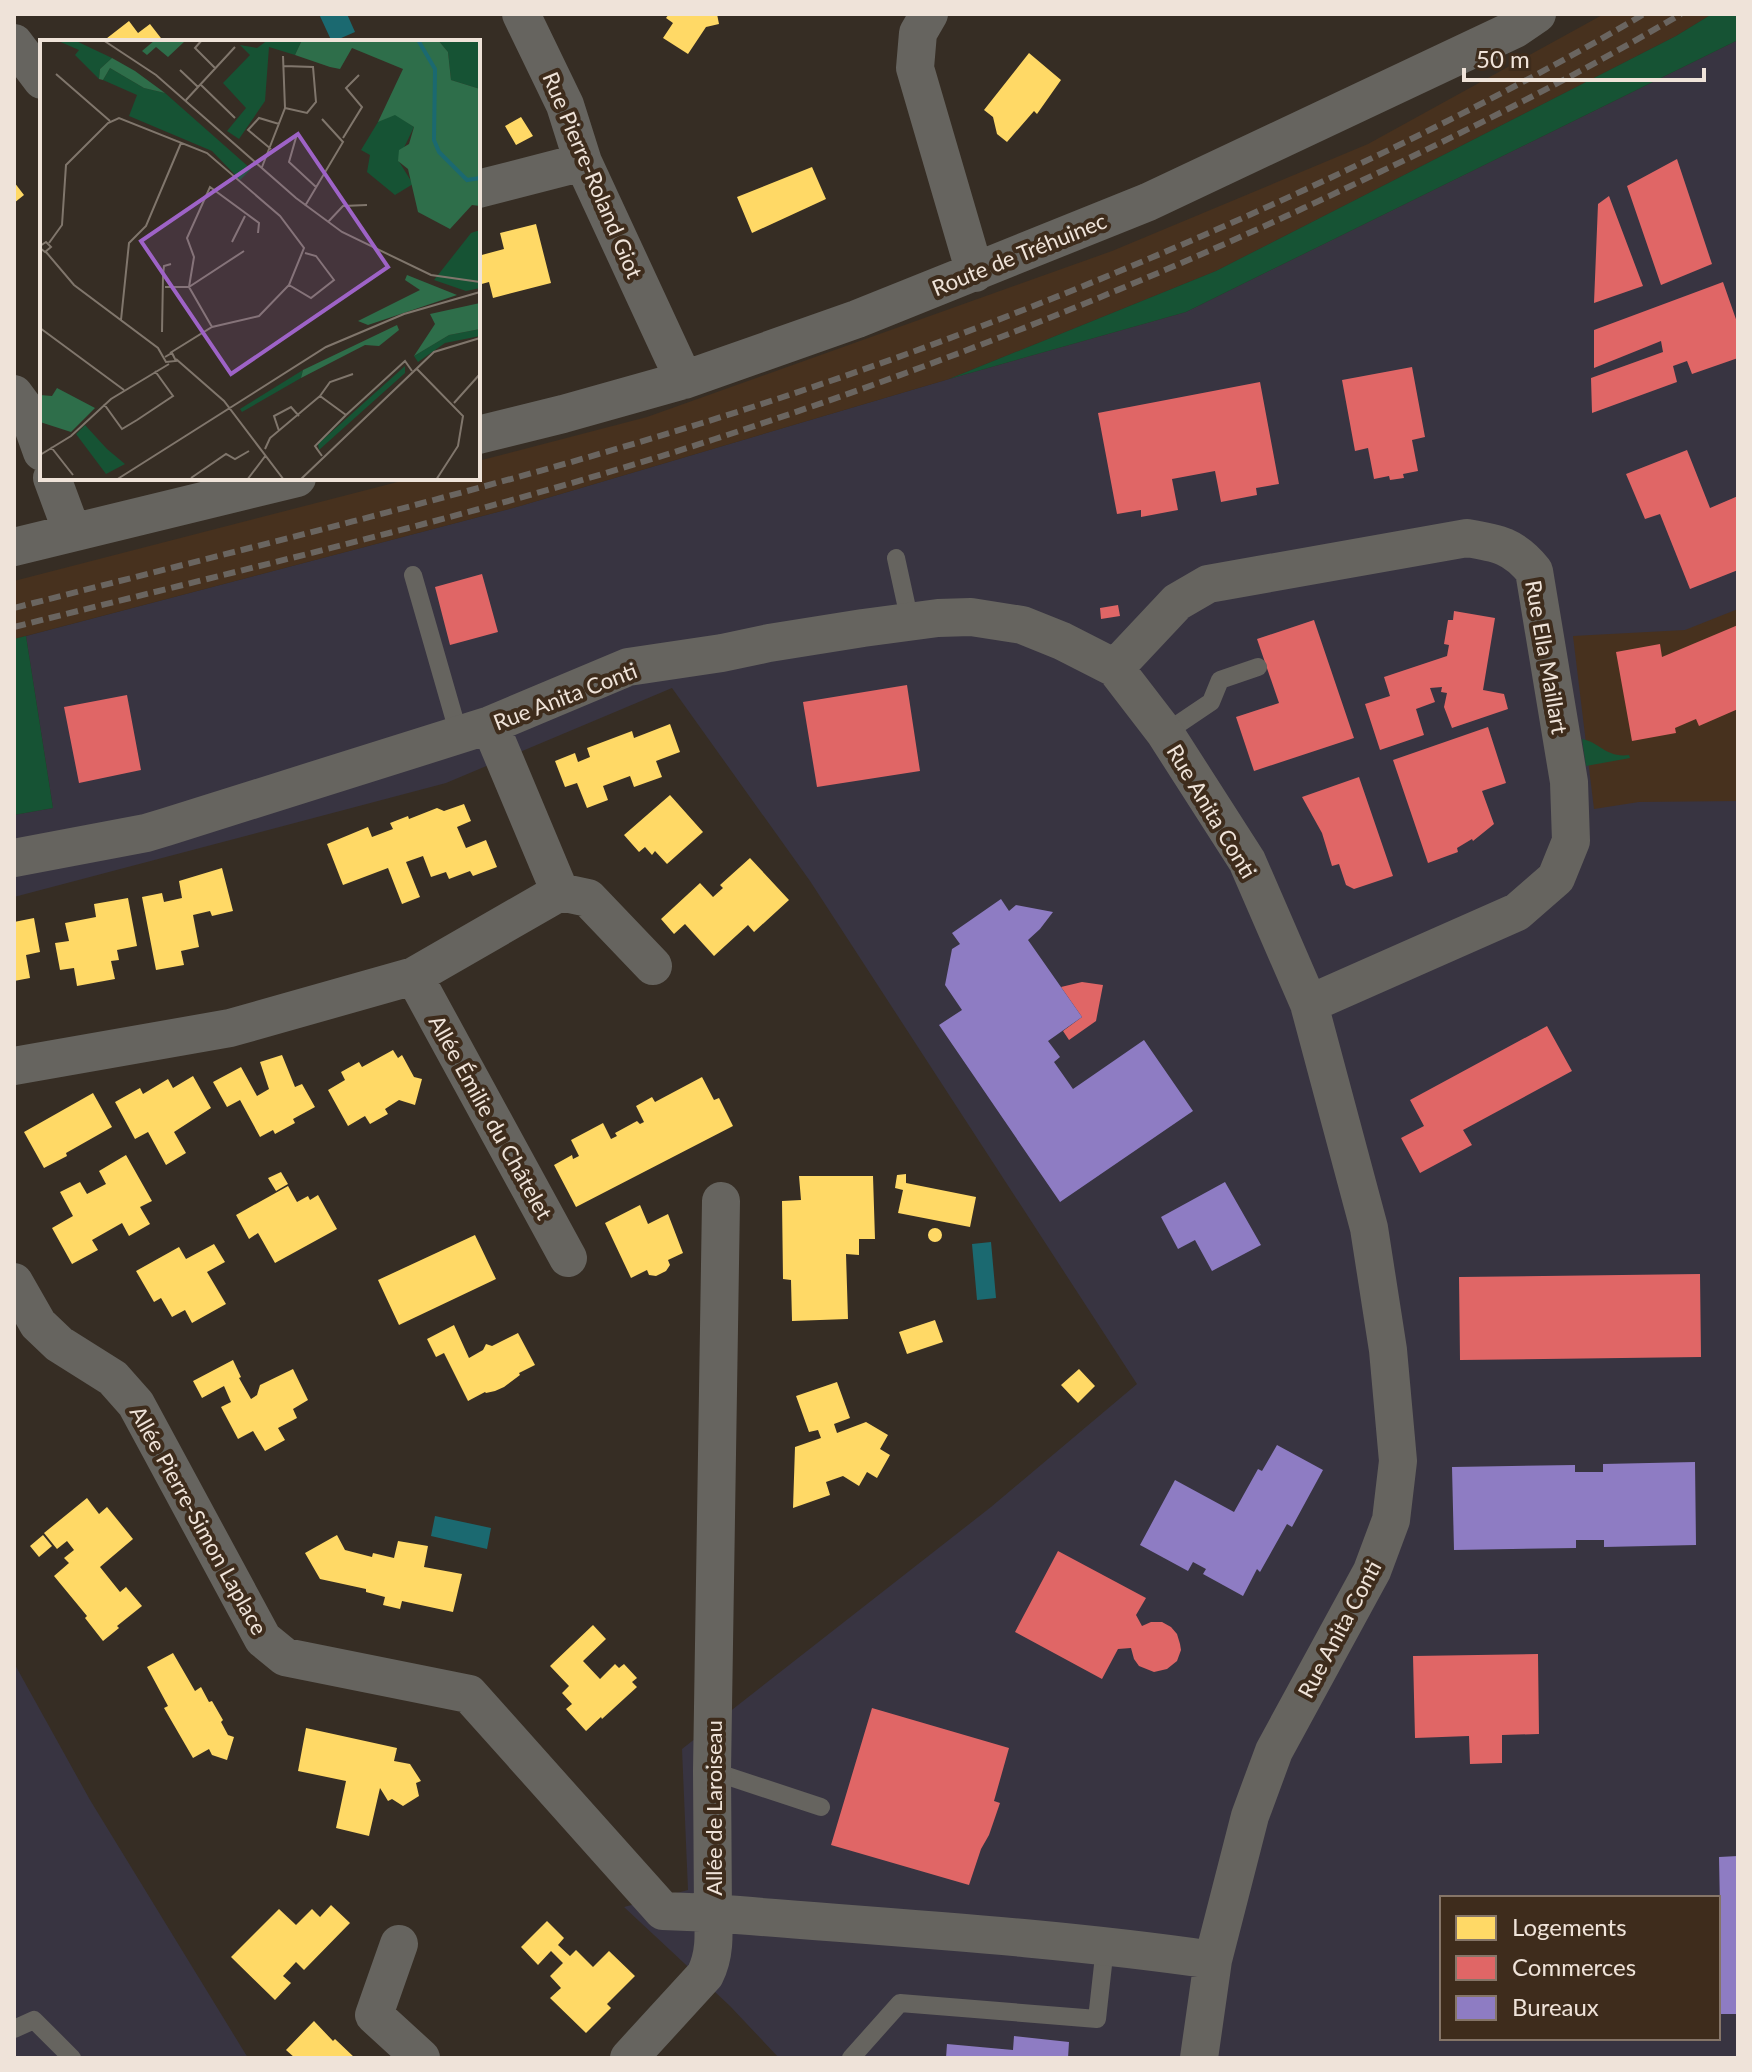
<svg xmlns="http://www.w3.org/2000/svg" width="1752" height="2072" viewBox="0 0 1752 2072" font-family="Lato,sans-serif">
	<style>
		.commercial { fill: #383441; fill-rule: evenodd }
		.built { fill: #47311e }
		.green { fill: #165334 }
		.water { fill: #1b6970 }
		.homes { fill: #ffd966 }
		.shops { fill: #e06666 }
		.offices { fill: #8e7cc3 }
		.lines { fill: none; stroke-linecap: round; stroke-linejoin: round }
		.service { stroke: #66645f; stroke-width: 18 }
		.minor { stroke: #66645f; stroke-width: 38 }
		.rail { stroke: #6a6560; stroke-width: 6; stroke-dasharray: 12 6; stroke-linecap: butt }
		.labels { text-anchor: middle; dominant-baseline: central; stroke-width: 8; stroke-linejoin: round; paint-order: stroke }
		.street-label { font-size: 22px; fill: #efe3d9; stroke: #3e2c1c }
		.inset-river { fill: none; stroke: #1b6970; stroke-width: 4 }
		.inset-road { fill: none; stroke: #80766c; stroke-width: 2 }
		.view { fill: #9e63c7; fill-opacity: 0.15; stroke: #9e63c7; stroke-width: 4 }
		.inset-edge { fill: none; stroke: #efe3d9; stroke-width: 4 }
	</style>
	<rect width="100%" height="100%" fill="#362d24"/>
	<path class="commercial" d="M1738,40v2018h-959l-49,-52 -106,-99 64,-17 -6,-141 309,-242 146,-123 -327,-503 -138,-193 -226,95 -432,114v-82l39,-7 -27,-172 494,-130 429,-127 237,-67zM1442,1898h276v140h-276z
		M14,1663l76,137 158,258h-234z"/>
	<path class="built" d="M1604,14h108l-36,22 -460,235 -267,108 -429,127 -506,133v-58l399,-103h65v-17l169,-44 465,-166 256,-107z
		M1738,609v192l-99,1 -45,7 -21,-173 112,-6z"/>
	<path class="green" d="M1712,14h26v26l-552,272 -237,67 267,-108 460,-235z
		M26,636l27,172 -39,7v-176z
		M1582,739c19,4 24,19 47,16l1,3 -44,8z"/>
	<path class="water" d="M319,14h28l8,18 -23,10z
		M991,1242l5,56 -19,2 -5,-56z
		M435,1516l56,12 -4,21 -56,-13z"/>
	<path class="homes" d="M669,14h48l2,10 -13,3 -18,27 -25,-16 10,-15 -7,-5z
		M129,21l9,12 12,-9 14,18h-62z
		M1029,53l32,27 -24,34 -3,-3 -27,31 -10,-8 -4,-17 -9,-7z
		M521,117l12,19 -17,9 -11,-19z
		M812,167l14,32 -74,34 -15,-36z
		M14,182l10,13 -10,8z
		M536,224l15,59 -58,15 -4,-16 -11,3v-29l26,-7 -4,-16z
		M670,724l10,28 -24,9 6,16 -28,10 -4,-11 -27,10 5,14 -21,8 -10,-25 -12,4 -10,-26 20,-8 3,9 12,-5 -3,-9 45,-17 2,7z
		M670,795l33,37 -36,32 -12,-13 -3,4 -7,-8 -6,5 -15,-17z
		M464,804l7,17 -14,6 9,21 20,-8 11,27 -24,9 -3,-5 -21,8 -3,-7 -15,5 -8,-21 -17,6 14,35 -18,7 -14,-36 -45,17 -16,-41 41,-17 4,10 21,-8 -3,-6 18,-7 1,3 28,-11 7,3z
		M750,858l39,42 -35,32 -6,-7 -34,31 -29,-32 -11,10 -13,-15 39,-36 13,14 10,-9 -3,-3z
		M222,868l11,43 -21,5 -2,-5 -17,4 6,32 -18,4 3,14 -28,5 -14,-73 20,-4 2,9 18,-4 -3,-17z
		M128,898l9,48 -20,4 2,10 -8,1 4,18 -38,7 -3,-18 -14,2 -5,-27 14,-2 -4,-18 31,-6 -2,-13z
		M34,918l6,34 -14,3 4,23 -16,3v-59z
		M393,1050l5,8 4,-3 12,22 8,2 -7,26 -16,-5 -14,9 3,5 -18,10 -5,-8 -17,10 -20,-36 17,-10 -4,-8 18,-10 3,5z
		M282,1055l13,32 7,-3 13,23 -22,12 2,4 -20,11 -2,-4 -13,7 -20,-37 -13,7 -14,-25 28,-15 16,29 12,-7 -9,-27z
		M193,1076l18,32 -37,24 12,21 -20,12 -18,-33 -13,7 -20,-37 25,-14 3,6 25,-15 5,9z
		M702,1077l12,23 5,-2 14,28 -157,81 -22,-42 18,-10 1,4 6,-3 -8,-16 32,-17 8,16 6,-3 -2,-3 22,-12 3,3 4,-2 -8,-16 16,-9 3,5z
		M93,1093l19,34 -46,26 1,3 -23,12 -20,-36z
		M126,1155l26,46 -12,6 10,17 -21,12 -7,-13 -30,17 6,10 -26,14 -20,-36 21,-12 -13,-24 20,-10 7,12 19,-10 -7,-13z
		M281,1172l7,12 -12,7 -8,-13z
		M906,1174v9l70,14 -6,30 -72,-14 5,-23 -8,-2 2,-13z
		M799,1176h74l2,63h-16v16l-13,-1 2,65 -56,2 -1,-41 -8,-1 -1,-78 19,-1z
		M288,1186l9,16 11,-6 2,4 8,-5 19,34 -62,34 -17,-30 -9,6 -13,-24z
		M640,1205l8,19 20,-10 15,39 -15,7 2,5 -4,6 -10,5 -7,-1 -2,-5 -16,8 -26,-55z
		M928 1235a7 7 0 1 1 14 0a7 7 0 1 1-14 0Z
		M475,1235l21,44 -97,46 -21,-45z
		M214,1244l11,18 -18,10 19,32 -34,19 -7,-13 -13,7 -11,-19 -7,4 -18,-31 43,-24 7,12z
		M935,1320l8,22 -36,12 -8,-22z
		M454,1325l15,33 14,-8 3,-6 6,2 26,-13 17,32 -16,8 1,2 -16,12 -9,4 -9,2 -1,-1 -17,9 -24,-48 -8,4 -9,-18z
		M233,1360l8,17 -2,1 12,21 6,-4 3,-10 33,-16 15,31 -15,9 4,9 -19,10 7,12 -20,11 -12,-20 -15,8 -17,-32 10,-5 -7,-16 -22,12 -9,-17z
		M1079,1369l16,17 -17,17 -17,-18z
		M837,1382l13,36 -16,6 3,9 29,-11 22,13 -8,14 10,6 -13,23 -10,-6 -8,14 -16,-10 -17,6 4,13 -37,13 2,-61 26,-9 -3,-8 -9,2 -13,-36z
		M87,1498l12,16 8,-7 26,32 -33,28 20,25 6,-5 16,19 -25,20 2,2 -16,13 -18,-23 2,-2 -33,-40 15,-13 -5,-5 10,-8 -7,-9 -10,8 -13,-16z
		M43,1535l9,11 -13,11 -9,-11z
		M337,1535l8,15 27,7 1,-4 21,5 4,-17 30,5 -4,21 38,7 -9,38 -51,-11 -2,8 -17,-4 2,-8 -19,-5v-3l-46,-10 -15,-26z
		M593,1625l13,14 -23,22 17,18 15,-15 4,4 5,-4 13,14 -5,4 5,5 -35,32 -1,-2 -15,14 -20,-22 6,-5 -10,-11 7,-7 -19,-20z
		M173,1653l22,38 6,-4 8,15 3,-1 11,19 -2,2 7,13 6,2 -7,23 -15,-5 -3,-6 -16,9 -29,-50 4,-2 -21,-39z
		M306,1728l91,20 -3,13 16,3 11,17 -5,2 3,13 -16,10 -11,-7 -4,2 -8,-13 -11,48 -33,-8 10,-47 -48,-10z
		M331,1905l19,18 -46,47 -8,-8 -13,14 8,7 -16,17 -44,-43 48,-48 17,16 16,-16 8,8z
		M547,1921l17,17 -6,7 12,11 6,-6 17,17 16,-16 26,25 -28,28 4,4 -25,25 -36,-35 11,-10 -11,-12 13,-13 -12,-12 -13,14 -17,-18z
		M314,2021l19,20 2,-2 20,19h-60l-9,-8z"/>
	<path class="shops" d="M1677,159l35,105 -51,21 -34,-99z
		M1609,196l34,90 -49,17 4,-99z
		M1723,282l15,43v33l-46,16 -5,-13 -14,5 4,16 -85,31 -1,-35 72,-26 -2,-11 -67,27v-38z
		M1412,367l13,70 -13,3 6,31 -15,3 1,4 -14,2 -1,-4 -15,3 -6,-31 -13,3 -13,-71z
		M1260,382l19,102 -23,4 1,7 -36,7 -6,-31 -43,8 6,31 -37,7v-7l-24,4 -19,-101z
		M1687,450l23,58 28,-12v74l-48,19 -30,-75 -15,5 -19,-45z
		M482,574l16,58 -48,13 -15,-58z
		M1118,605l2,11 -19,3 -1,-11z
		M1454,611l41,7 -12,72 21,4 4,15 -56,19 -8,-21 3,-14 -6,-1 1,-5 -12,1 5,14 -19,7 8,26 -44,15 -15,-46 25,-8 -6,-19 63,-21 2,-11 -5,-1 4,-24h5z
		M1314,620l40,118 -100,33 -18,-54 43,-14 -22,-64z
		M1738,625v84l-39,17 -3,-7 -21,9 1,5 -44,8 -16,-89 44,-8 2,13z
		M907,685l13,86 -103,16 -14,-85z
		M127,695l14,75 -62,13 -15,-76z
		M1488,727l18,56 -24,8 12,33 -21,17 -1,-2 -15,9 1,4 -30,11 -35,-103z
		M1359,777l34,99 -39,13 -8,-4 -7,-21 -7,2 -10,-33 -20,-36z
		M1082,982l21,3 -7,36 -27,19 -6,-9 19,-14 -21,-30z
		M1547,1026l25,45 -109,59 9,15 -52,28 -19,-35 23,-12 -14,-26z
		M1700,1274l1,83 -241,3 -1,-83z
		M1058,1551l88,47 -10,17 6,11 9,-4h11l9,5 6,7 3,10 1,6 -4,11 -10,8 -13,3 -15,-6 -5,-7 -3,-11 -13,1 -16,30 -87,-47z
		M1538,1654l1,80 -37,1v28l-32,1 -1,-28 -54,2 -2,-82z
		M872,1708l137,40 -15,53 6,2 -11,32 -8,14 -12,36 -138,-40z"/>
	<path class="offices" d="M1001,899l8,12 7,-6 37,7 -13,17 -12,11 54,77 -34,24 12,16 -6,5 19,27 71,-49 49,71 -133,91 -121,-177 23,-15 -17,-25 7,-36 8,-5 -8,-11z
		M1225,1182l36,63 -49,26 -17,-31 -17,9 -17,-32z
		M1277,1445l46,25 -31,57 -5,-3 -27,48 -3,-3 -14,27 -40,-22 3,-5 -13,-7 -5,9 -48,-26 35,-65 59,32 24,-43 4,2z
		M1695,1462l1,83 -92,2v-7h-28v8l-122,2 -2,-83 123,-2v7h28v-8z
		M1738,1856v158h-20v-52l3,-1 -2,-104z
		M1014,2036l55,6 -1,16h-122l1,-14 66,6z"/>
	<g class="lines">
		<path class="service" d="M896,558l14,64
			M413,575l46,160
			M1165,733l46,-31 9,-22 38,-13
			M712,1771l109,36
			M14,2029l20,-9 38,38
			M851,2058l49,-55 197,16 8,-72"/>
		<path class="minor" d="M521,14l44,91 18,57 101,218
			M929,14l-11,19 -3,35 60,205
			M14,43l28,37
			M478,189l105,-27
			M14,394l14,19 14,39
			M478,435l85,-21 121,-34 173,-61 291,-117 367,-173 22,-15
			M52,478l20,54
			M14,547l283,-69
			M1115,668l62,-66 31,-18 259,-46c31,5 47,8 67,33l35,211 2,59 -15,37 -39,34 -208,92
			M490,725l70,167
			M14,858l132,-25 20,-6 324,-102 138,-58 94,-14 47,-10 94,-15 75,-10 33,-1 51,8 40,16 53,27 50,65 82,128 62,143 60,224 19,122 10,111 -7,59 -19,51 -98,180 -24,65 -37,144 -14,98
			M414,976l154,282
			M14,1066l216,-38 184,-52 146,-84 28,6 65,68
			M721,1201l-9,570 1,142c167,14 334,23 500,47
			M14,1282l24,42 21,20 54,34 23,26 127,235 22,18 184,37 194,217 50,2c1,22 2,42 -8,62l-76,83
			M399,1944l-25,71 47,43"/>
		<path class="rail" d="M14,608c229,-59 459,-114 685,-184 206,-64 408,-143 603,-233 117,-54 232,-112 342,-177
			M14,627c234,-59 471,-113 701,-188 221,-72 438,-158 648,-259 108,-51 215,-105 318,-166"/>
	</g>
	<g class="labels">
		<g class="street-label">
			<text transform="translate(593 175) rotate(67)">Rue Pierre-Roland Giot</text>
			<text transform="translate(1019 254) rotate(-22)">Route de Tréhuinec</text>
			<text transform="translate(1547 657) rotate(80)">Rue Ella Maillart</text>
			<text transform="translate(565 696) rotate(-21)">Rue Anita Conti</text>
			<text transform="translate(1212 811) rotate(59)">Rue Anita Conti</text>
			<text transform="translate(491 1117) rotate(61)">Allée Émilie du Châtelet</text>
			<text transform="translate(199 1520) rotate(61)">Allée Pierre-Simon Laplace</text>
			<text transform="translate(1339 1629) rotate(-62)">Rue Anita Conti</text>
			<text transform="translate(713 1808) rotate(-90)">Allée de Laroiseau</text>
		</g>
	</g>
	<g transform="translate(40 40)">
		<rect width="440" height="440" fill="#362d24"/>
		<path d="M16,0h18l38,18 -12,11 -1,10 -24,-24 4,-5zM228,0h34l-7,15 -26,-8 -4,54 -26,38 -12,-8 19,-23 -23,-25 27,-28 -10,-10 17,3zM398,0h42v49l-29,-9 -3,-28zM70,28l34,20 21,5 86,76 -11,11 -28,-29 -83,-35 8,-21 -34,-15zM355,74l19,13 -16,33 15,24 -18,11 -28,-23 3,-17 -9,-5 17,-28zM440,190v58l-14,3 -32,-11 37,-47zM440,289v7l-35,7 -27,19 -4,-6 35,-21zM365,326v7l-86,77 -1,-6zM263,330l-2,8 -59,34 -2,-3zM45,385l22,24 18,15 -19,10 -30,-40z" fill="#165334"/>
		<path d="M115,0h30v1l-17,16 -12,-10 -9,8 -5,-4zM262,0h136l10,12 3,28 29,9v117l-8,-1 -22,24 -32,-17 -10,-43 -10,-8 1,-11 10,-6 5,-17 -19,-12 -17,7 25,-53 -51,-21 -12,21 -10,-2 -35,-12zM72,18l23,13 30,22 -21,-5 -34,-20 -7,12 -4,-1 1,-10zM367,235l50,20 -89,30 -10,-4 62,-31 -15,-10zM440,263v26l-31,6 -35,21 21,-32 -5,-10zM357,285l2,5 -20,16 -14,-1 -64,33 2,-8zM17,348l38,20 -24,24 -31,-10v-27l12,1z" fill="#2e6e4a"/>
		<path class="inset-river" d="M378,0l17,29 -1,71 5,12 28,28 13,-2"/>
		<path class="inset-road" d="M63,0l53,35 140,123 46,34 89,43 49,7M162,0l-7,8 20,20M244,26l29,1 3,35 -9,11 -22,-5M140,30l18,17M16,34l54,47M160,44l35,34M146,60l49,-53M257,94l-8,28 27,25M303,98l19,-31 -16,-19 13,-13M231,109l-23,-19 11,-12 20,6M222,127l23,-59 -2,-52M265,166l38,-64 -21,-23M288,182l15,-16 24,-1M192,202l13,-26M9,203l13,-18 4,-60 42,-42 11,-5 88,35 73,63 24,32 -15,37 -30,31 -47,11 -42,26M0,206l6,-4 5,5 -6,5 -5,-4M6,212l28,33 84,63 8,14 10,-1 -4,-8 -7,4M249,245l22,13 23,-18 -18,-24 -11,-3M125,247h24l5,-30 -7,-19 23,-51 49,36 -1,10M81,280l8,-77 17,-17 35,-83M172,287l-23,-40 55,-36M0,288l84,62M122,292l1,-56 1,-10 7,-2M136,319l48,42 60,79M376,328l47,48 -5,30 -22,34M280,356l10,-14 23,-8M414,363l26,-29M64,364l18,25 15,-9 36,-24 -18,-25M239,391l-5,-15 17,-9 8,9M11,407l22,28M225,409l5,-11 50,-42 26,19M0,415l31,-19 40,-37 58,-35M282,416l-7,-10 31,-31 59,-54 7,10M151,438l35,-24 9,5 14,-8M76,440l210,-133 78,-33 76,-22M207,440l19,-25M260,440l134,-128 46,-14"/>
		<path class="view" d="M258,94l90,133 -157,107 -90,-133z"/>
		<rect width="440" height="440" class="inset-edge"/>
	</g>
	<rect width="1752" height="2072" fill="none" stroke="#efe3d9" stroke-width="32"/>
	<rect x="1440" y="1896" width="280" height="144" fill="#3e2c1c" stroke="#857568" stroke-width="2"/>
	<rect x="1456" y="1916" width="40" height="24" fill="#ffd966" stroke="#857568" stroke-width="2"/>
	<text x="1512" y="1936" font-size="24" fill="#efe3d9">Logements</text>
	<rect x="1456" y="1956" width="40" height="24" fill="#e06666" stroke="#857568" stroke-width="2"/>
	<text x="1512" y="1976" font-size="24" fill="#efe3d9">Commerces</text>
	<rect x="1456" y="1996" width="40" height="24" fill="#8e7cc3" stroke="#857568" stroke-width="2"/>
	<text x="1512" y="2016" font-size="24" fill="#efe3d9">Bureaux</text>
	<path d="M1464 68v12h240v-12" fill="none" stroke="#efe3d9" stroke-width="4"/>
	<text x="1476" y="68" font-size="24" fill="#efe3d9" stroke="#3e2c1c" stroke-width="6" paint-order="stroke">50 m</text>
</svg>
